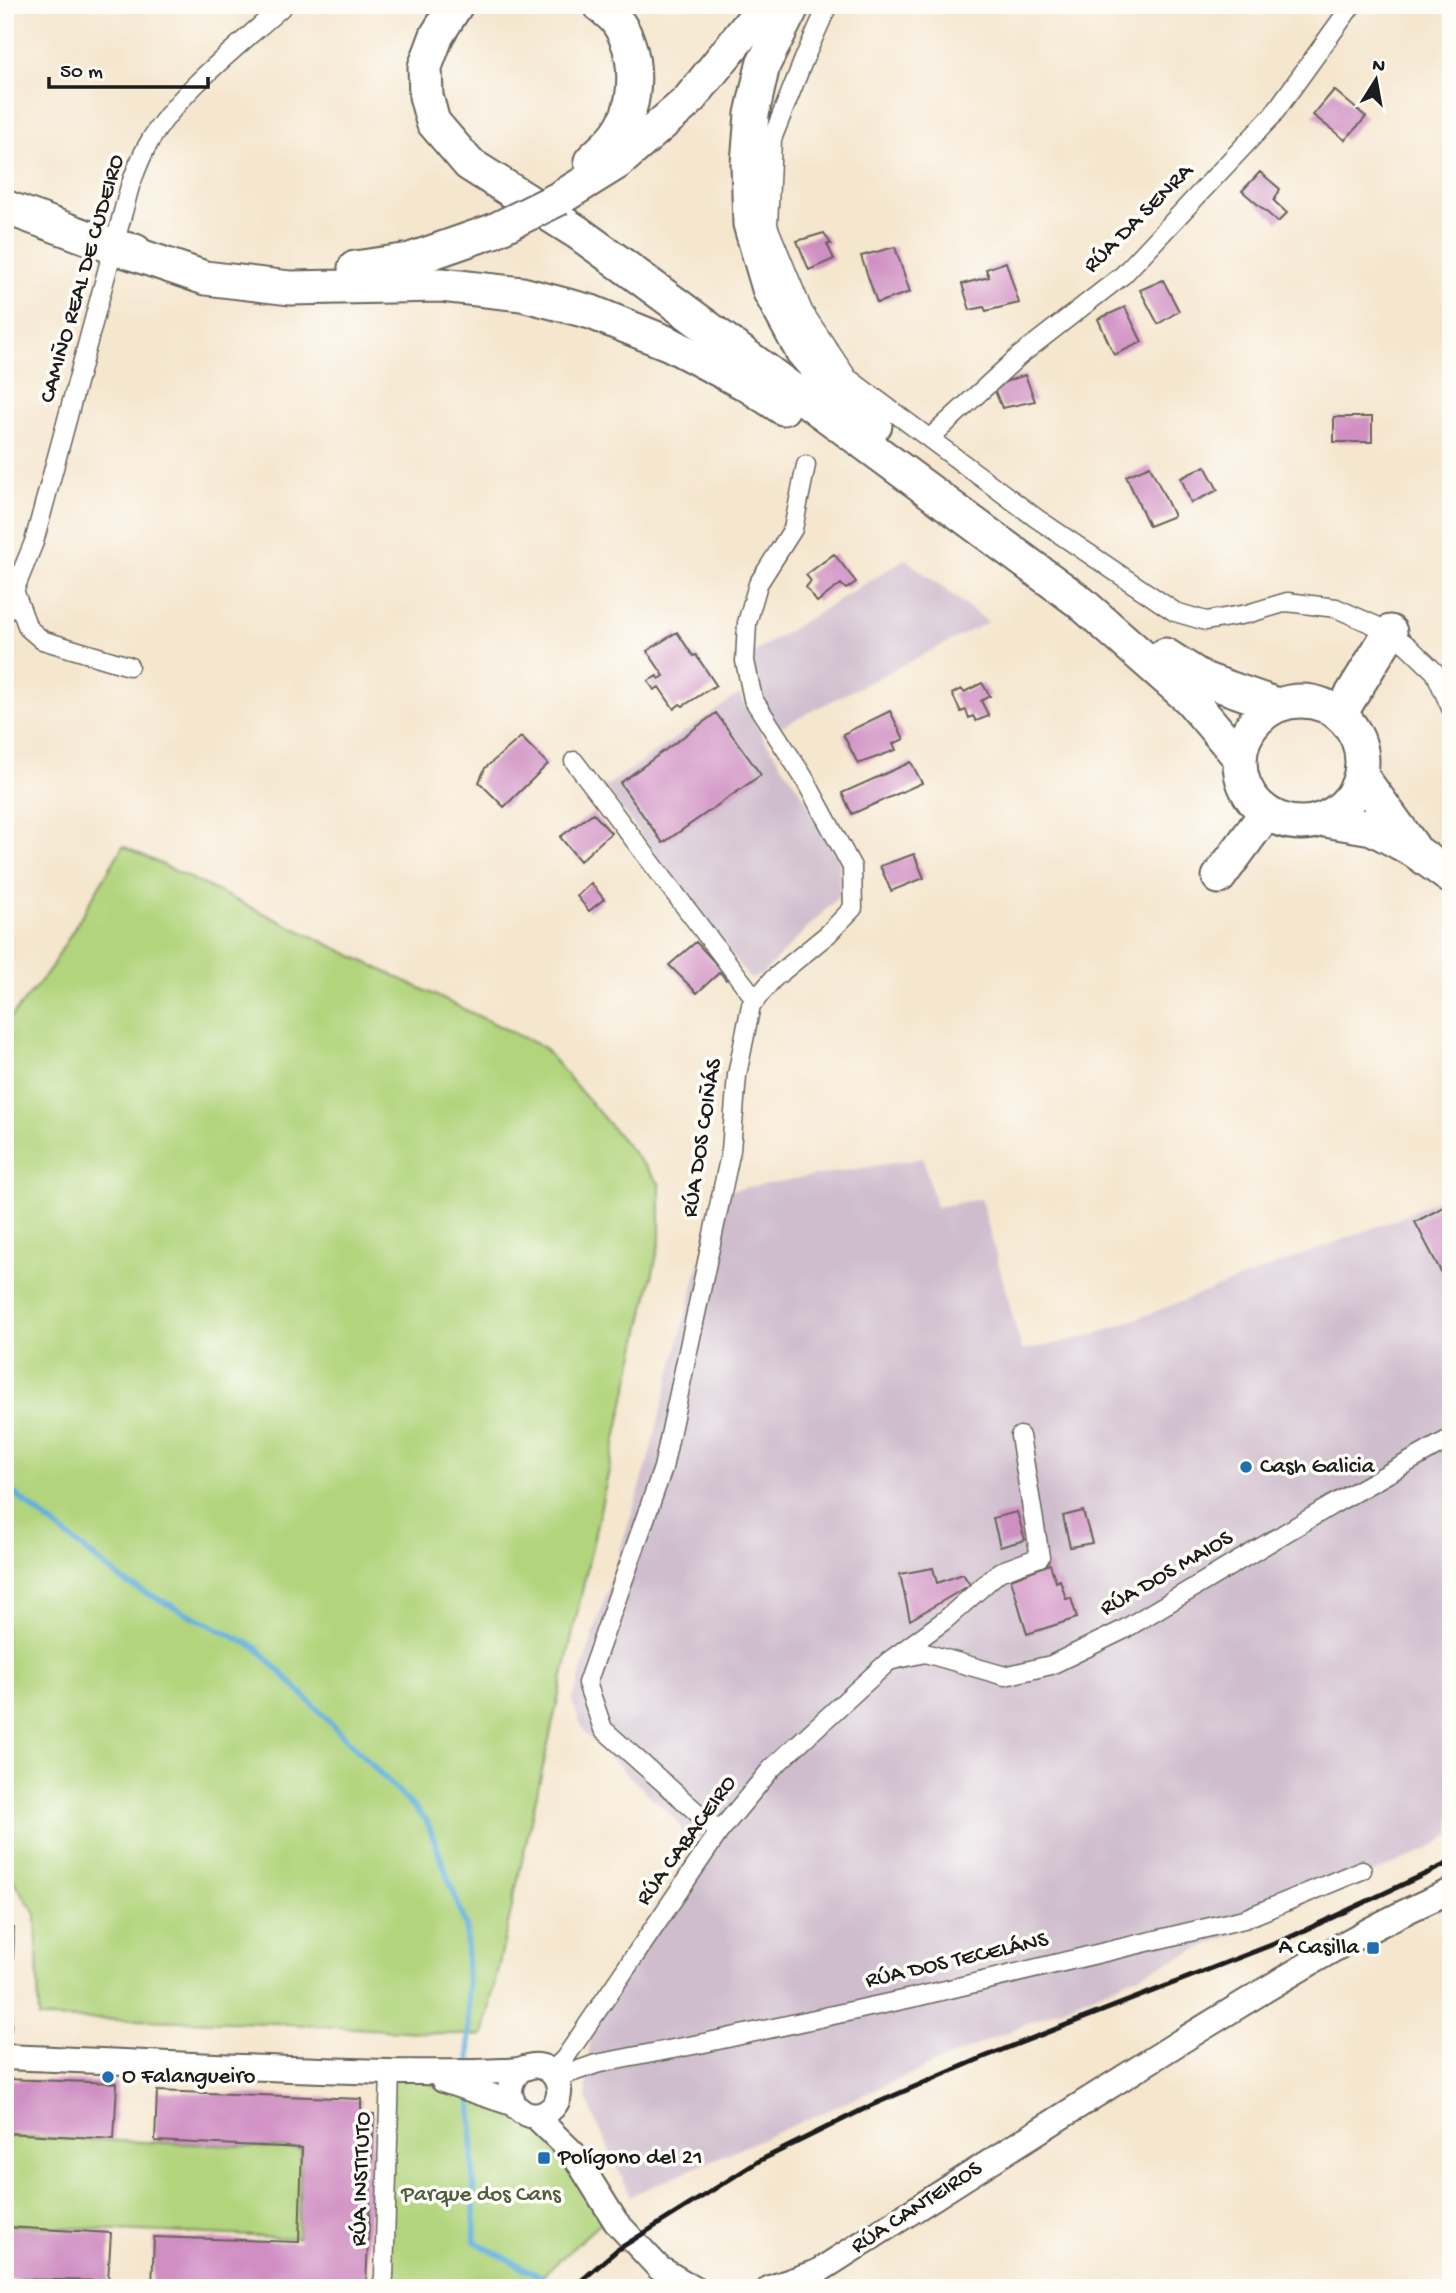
<svg xmlns="http://www.w3.org/2000/svg" width="1456" height="2293" viewBox="0 0 1456 2293" font-family="'Gochi Hand',sans-serif">
	<style>
		.industrial { fill: #cfbdce }
		.green { fill: #b1d47c; stroke: #66784c; stroke-width: 2 }
		.lines { fill: none; stroke-linecap: round; stroke-linejoin: round }
		.stream { stroke: #60b0db; stroke-width: 6 }
		.building { fill: #d08fc3 }
		.street-casing { stroke: #68635a; stroke-width: 21 }
		.secondary-casing { stroke: #68635a; stroke-width: 28 }
		.highway-casing { stroke: #68635a; stroke-width: 37 }
		.street { stroke: #fff; stroke-width: 18 }
		.secondary { stroke: #fff; stroke-width: 24 }
		.highway { stroke: #fff; stroke-width: 33 }
		.rail { stroke: #1c1c1c; stroke-width: 5 }
		.highway-bridge-casing { stroke: #68635a; stroke-width: 37; stroke-linecap: butt }
		.highway-bridge { stroke: #fff; stroke-width: 33 }
		.poi-dot { fill: #1f6fb2; stroke: #fdfcf7; stroke-width: 2.5 }
		.labels { text-anchor: middle; dominant-baseline: central; stroke-width: 7; stroke-linejoin: round; paint-order: stroke }
		.street-label { font-size: 23px; fill: #1c1c1c; stroke: #fdfcf7 }
		.poi-label { font-size: 23px; fill: #1c1c1c; stroke: #fdfcf7; text-anchor: start }
		.park-label { font-size: 23px; fill: #505c3e; stroke: #fdfcf7 }
	</style>
	<rect width="100%" height="100%" fill="#fdfcf7"/>
	<filter id="ink" filterUnits="userSpaceOnUse"><feTurbulence type="fractalNoise" baseFrequency=".0143" numOctaves="2"/><feDisplacementMap in="SourceGraphic" scale="14" xChannelSelector="R" yChannelSelector="G"/><feConvolveMatrix kernelMatrix="1 2 1 2 8 2 1 2 1" color-interpolation-filters="sRGB"/></filter>
	<filter id="wash" filterUnits="userSpaceOnUse"><feTurbulence type="fractalNoise" baseFrequency=".00686" numOctaves="4" result="noise"/><feDisplacementMap in="SourceGraphic" scale="28" xChannelSelector="R" yChannelSelector="G"/><feGaussianBlur stdDeviation="1.57" result="paint"/><feColorMatrix in="noise" values="0 0 0 0 0 0 0 0 0 0 0 0 0 0 0 0 0 1.4 0 .05"/><feComposite in="paint" operator="in"/></filter>
	<g filter="url(#wash)">
		<rect width="100%" height="100%" fill="#f5e6ce"/>
		<path class="industrial" d="M905,559l83,63 -212,107 -19,-32 -9,-41z
			M739,694l25,45 37,53 38,67 1,36 -79,80 -11,4 -145,-192z
			M923,1158l13,49 45,-8 41,152 72,-16 308,-118 49,-25v642l-22,15 -799,347 -44,-97 4,-62 103,-189 -17,-28 -91,-86 -13,-32 73,-230 73,-280z"/>
		<path class="green" d="M123,846l420,201 117,137v57l-177,795 -210,-13 -234,-5 -3,-104 -31,-45v-845l42,-50z
			M390,2072l131,39 90,102 -82,75h-148z
			M5,2136l296,13 -3,89 -293,-13z"/>
		<g class="lines">
			<path class="stream" d="M5,1486l121,97 131,65 170,173 39,105 4,140
				M471,2095l4,147 87,46"/>
		</g>
		<g id="blocks">
			<path class="building" d="M1334,90l32,27 -21,23 -32,-25z
				M1260,172l20,17 -6,12 13,12 -9,9 -36,-31z
				M824,233l7,11h-4l7,15 -25,11 -12,-29z
				M895,247l15,45 -33,11 -16,-47z
				M1006,262l13,41 -33,8 -2,-4 -14,3 -8,-26 27,-7 -3,-8z
				M1163,280l16,31 -21,13 -18,-34z
				M1125,307l17,35 -28,13 -16,-36z
				M1025,375l10,26 -33,7 -7,-17 10,-9z
				M1334,417h38v25h-38z
				M1150,466l24,50 -25,10 -23,-50z
				M1205,466l13,24 -27,13 -10,-25z
				M834,554l22,28 -10,7 -5,-5 -24,18 -11,-15 5,-6 -5,-6z
				M677,632l16,24 3,-1 20,30 -33,21 -3,-2 -6,5 -15,-22 -5,3 -6,-9 9,-5 2,3 5,-3 -17,-25z
				M982,683l8,13 -9,5 8,15 -13,5 -3,-5 -4,2 -3,-8 -5,2 -9,-18 9,-5 3,3z
				M890,711l14,28 -11,5 3,6 -38,14 -15,-30z
				M716,713l45,62 -98,68 -43,-60z
				M521,737l27,27 -44,43 -25,-25 6,-14z
				M911,762l11,21 -70,31 -10,-21z
				M593,813l18,20 -31,28 -20,-24z
				M914,854l10,24 -33,13 -11,-25z
				M591,883l13,16 -15,12 -12,-15z
				M696,942l33,36 -3,2 -6,-8 -23,21 -28,-28z
				M1451,1203v88l-36,-69z
				M1083,1511l9,32 -22,4 -7,-31z
				M1017,1512l8,28 -25,7 -7,-29z
				M1050,1564l6,18 4,-2 6,19 5,-1 6,20 -50,16 -16,-55z
				M933,1568l4,15 26,-9 7,11 -60,35 -10,-46z
				M5,1928h9l-3,103h-6z
				M5,2079l112,4 -3,56 -109,-6z
				M157,2091l204,8v14l13,1 -8,171 -12,-1v4h-202l2,-51 145,5 3,-94 -147,-7z
				M5,2227l106,6 -3,48 -103,-2z"/>
		</g>
	</g>
	<g filter="url(#ink)">
		<use href="#blocks" fill-opacity="0" stroke="#68635a" stroke-width="2"/>
		<g class="lines">
			<defs>
				<path id="street" d="M828,5l-24,54 -32,80 -4,87 35,85 45,67 188,140 139,94 31,9 41,-7 40,-12 49,6 54,24 18,14 27,26 16,36
					M930,438l89,-82 104,-81 149,-159 80,-111
					M15,593l13,35 14,12 87,26
					M5,613l29,-71 96,-356c6,-15 11,-31 20,-45 29,-50 90,-96 134,-136
					M574,761l182,239
					M893,1660l32,-7 80,23 46,-11 72,-35 209,-125 119,-67
					M719,1832l-116,-103 -16,-46 76,-215 68,-318 6,-75 14,-70 22,-26 55,-45 25,-26 -1,-41 -48,-89 -51,-79 -8,-38 2,-38 11,-39 35,-55 13,-64
					M551,2072l14,-14 154,-226 53,-64 117,-107 56,-41 54,-48 41,-15 -20,-121
					M556,2078l40,-14 108,-21 212,-46 328,-78 118,-49
					M381,2288l3,-11 6,-205"/>
				<path id="secondary" d="M5,2057c129,5 258,12 386,15 37,0 75,1 111,-1 5,0 11,0 16,-1 7,-1 13,-6 20,-4 19,2 28,27 15,41 -23,25 -61,-10 -33,-37
					M443,2080l69,23
					M535,2116l38,37 43,69 43,46 34,20
					M770,2288l47,-16c122,-78 243,-155 366,-232 87,-53 174,-109 268,-149"/>
				<path id="highway" d="M456,5l-19,30 -12,32 1,29 7,26 36,42 108,68 58,42 445,328 110,97 50,59
					M793,5l-30,60 -11,49 -4,49 2,61 20,68 32,59 42,49 31,25
					M591,161c8,-9 19,-17 26,-27 23,-31 22,-83 -1,-114 -4,-5 -11,-10 -16,-15
					M560,198l58,-36 70,-61 77,-96
					M5,207l109,40 21,4
					M114,247l91,31 85,10 151,-3 81,9 69,18 79,32 78,41 35,23
					M355,268l55,-8 83,-29
					M1165,655l38,24 74,26
					M1240 762a61 61 0 1 1 122 0a61 61 0 1 1-122 0Z
					M1340,714l50,-82
					M1361,776l51,70
					M1325,820l47,8 43,23 36,26
					M1219,877l47,-64"/>
			</defs>
			<use href="#street" class="street-casing"/>
			<use href="#secondary" class="secondary-casing"/>
			<use href="#highway" class="highway-casing"/>
			<use href="#street" class="street"/>
			<use href="#secondary" class="secondary"/>
			<use href="#highway" class="highway"/>
			<path class="rail" d="M573,2288l44,-38 142,-89 113,-56 112,-48 300,-117 167,-78"/>
			<defs>
				<path id="highway-bridge" d="M493,231l67,-33"/>
			</defs>
			<use href="#highway-bridge" class="highway-bridge-casing"/>
			<use href="#highway-bridge" class="highway-bridge"/>
		</g>
	</g>
	<g class="poi-dot">
		<circle cx="1246" cy="1467" r="7"/>
		<rect x="1366" y="1941" width="14" height="14" rx="3.5"/>
		<circle cx="108" cy="2077" r="7"/>
		<rect x="537" y="2151" width="14" height="14" rx="3.5"/>
	</g>
	<g class="labels">
		<g class="street-label">
			<text transform="translate(1139 219) rotate(-45)">RÚA DA SENRA</text>
			<text transform="translate(83 279) rotate(-74)">CAMIÑO REAL DE CUDEIRO</text>
			<text transform="translate(703 1138) rotate(-81)">RÚA DOS COIÑÁS</text>
			<text transform="translate(1167 1574) rotate(-30)">RÚA DOS MAIOS</text>
			<text transform="translate(687 1841) rotate(-54)">RÚA CABACEIRO</text>
			<text transform="translate(957 1961) rotate(-13)">RÚA DOS TECELÁNS</text>
			<text transform="translate(362 2179) rotate(-88)">RÚA INSTITUTO</text>
			<text transform="translate(917 2208) rotate(-33)">RÚA CANTEIROS</text>
		</g>
		<g class="poi-label">
			<text x="1260" y="1467">Cash Galicia</text>
			<text x="1359" y="1948" text-anchor="end">A Casilla</text>
			<text x="122" y="2077">O Falangueiro</text>
			<text x="558" y="2158">Polígono del 21</text>
		</g>
		<g class="park-label">
			<text x="481" y="2195">Parque dos Cans</text>
		</g>
	</g>
	<rect width="1456" height="2293" fill="none" stroke="#fdfcf7" stroke-width="28"/>
	<g transform="translate(1376 80) rotate(11)" stroke="#fdfcf7" stroke-width="5" paint-order="stroke">
	<path d="M0-5L12 26L0 18L-12 26Z" fill="#1c1c1c"/>
	<text y="-10" font-size="19" font-weight="bold" text-anchor="middle" fill="#1c1c1c">N</text>
	</g>
	<path d="M49 77v10h159v-10" fill="none" stroke="#1c1c1c" stroke-width="3.5"/>
	<text x="60" y="77" font-size="21" fill="#1c1c1c" stroke="#fdfcf7" stroke-width="5" paint-order="stroke">50 m</text>
</svg>
